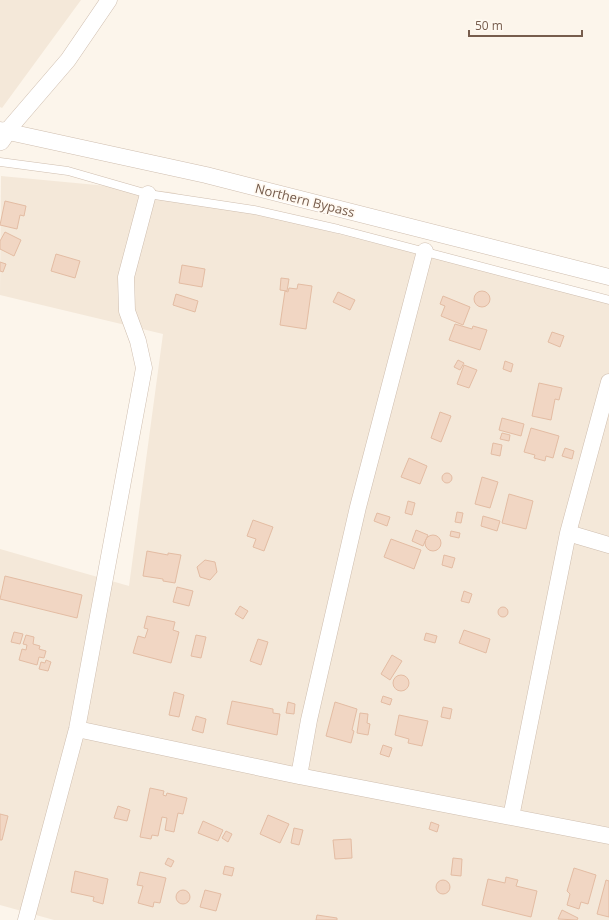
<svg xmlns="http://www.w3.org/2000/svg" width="609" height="920" viewBox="0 0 609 920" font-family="'Open Sans',sans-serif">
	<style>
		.residential { fill: #f4e8d9 }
		.building { fill: #f1d6c3; stroke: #e3bca3 }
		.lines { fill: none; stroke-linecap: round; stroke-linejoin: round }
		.service-casing { stroke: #cfbeaf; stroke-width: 9 }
		.minor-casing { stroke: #cfbeaf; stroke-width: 17 }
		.tertiary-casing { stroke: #cfbeaf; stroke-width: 20 }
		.service { stroke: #fff; stroke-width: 8 }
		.minor { stroke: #fff; stroke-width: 16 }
		.tertiary { stroke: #fff; stroke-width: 19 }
		.labels { text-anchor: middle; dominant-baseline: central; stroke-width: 3.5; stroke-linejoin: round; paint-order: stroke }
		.street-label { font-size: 13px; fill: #775d4d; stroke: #fff9f1 }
	</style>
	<rect width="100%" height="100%" fill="#fcf5eb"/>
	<path class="residential" d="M0,0h81l-79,108 -2,-1z
		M1,176l170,16 438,110v618h-555l-54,-15v-356l129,37 34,-252 -163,-39z"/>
	<path class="building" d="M5,201l21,5 -2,10 -4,-1 -3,14 -17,-4z
		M5,232l16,8 -7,16 -14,-7v-8z
		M56,254l24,7 -5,17 -24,-7z
		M0,262l6,2 -3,8 -3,-1z
		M182,265l23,4 -3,18 -23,-4z
		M281,278l8,1 -2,12 -7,-1z
		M298,284l14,2 -6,43 -26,-4 5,-34 3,1 1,-4 8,1z
		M474 299a8 8 0 1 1 16 0a8 8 0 1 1-16 0Z
		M338,292l17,8 -5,10 -17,-8z
		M176,294l22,7 -3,11 -22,-7z
		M443,296l27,11 -7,18 -22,-9 4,-10 -5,-2z
		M455,324l17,5 1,-3 14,4 -7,20 -31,-10z
		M552,332l12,4 -4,11 -12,-5z
		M458,360l6,3 -4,7 -6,-3z
		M505,361l8,3 -2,8 -8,-3z
		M464,365l13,5 -8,18 -12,-4z
		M539,383l23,5 -3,12 -4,-1 -4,21 -19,-4z
		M440,412l11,4 -10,26 -10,-4z
		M502,418l22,6 -3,12 -22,-6z
		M531,428l28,8 -6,22 -7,-2 -1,5 -11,-3 1,-3 -11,-3z
		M502,433l8,2 -1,6 -9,-2z
		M493,443l9,2 -2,11 -9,-2z
		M565,448l9,3 -2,8 -10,-3z
		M409,458l18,8 -7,18 -19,-7z
		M442 478a5 5 0 1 1 10 0a5 5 0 1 1-10 0Z
		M482,477l16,5 -8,26 -15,-4z
		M509,494l24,7 -7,28 -24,-6z
		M408,501l7,2 -3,12 -7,-2z
		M457,512l6,1 -2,10 -6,-1z
		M377,513l13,4 -3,9 -13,-5z
		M483,516l17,5 -3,10 -16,-5z
		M253,520l20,7 -9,24 -11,-4 3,-8 -9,-3z
		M416,530l12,5 -5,11 -11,-5z
		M451,531l9,2 -1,5 -9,-2z
		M425 543a8 8 0 1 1 16 0a8 8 0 1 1-16 0Z
		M391,539l30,11 -7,19 -30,-12z
		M147,551l21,4v-2l13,2 -6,28 -12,-2v-2l-20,-3z
		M444,555l11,3 -3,10 -10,-3z
		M205,560l10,2 2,10 -7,8 -10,-3 -3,-10z
		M5,576l77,19 -5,23 -77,-19z
		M177,587l16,4 -4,15 -16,-4z
		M464,591l8,3 -3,9 -8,-2z
		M240,606l8,5 -5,8 -8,-5z
		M498 612a5 5 0 1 1 10 0a5 5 0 1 1-10 0Z
		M147,616l28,6 -2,8 6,2 -8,31 -38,-10 5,-17 7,2 3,-9 -4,-1z
		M464,630l26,9 -4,14 -27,-10z
		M14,632l9,2 -3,10 -9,-2z
		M426,633l11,3 -2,7 -11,-3z
		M26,635l8,2 -1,7 7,2 -1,3 7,2 -2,7 -5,-1 -2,8 -18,-5 3,-11 4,1 1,-5 -4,-1z
		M196,635l10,2 -5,21 -10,-2z
		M258,639l10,3 -7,23 -11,-4z
		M392,655l10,6 -12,19 -9,-6z
		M46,660l5,2 -3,9 -9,-2 2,-7 4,1z
		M393 683a8 8 0 1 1 16 0a8 8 0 1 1-16 0Z
		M174,692l10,3 -5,22 -10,-2z
		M383,696l9,3 -2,6 -9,-3z
		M232,701l41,8v4l7,1 -3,21 -50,-11z
		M288,702l7,2 -1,10 -8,-1z
		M335,702l22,7 -5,21 2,1 -3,12 -25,-7z
		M443,707l9,2 -2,10 -9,-2z
		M360,713l8,1 -1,9 3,1 -2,11 -11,-2z
		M399,715l29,6 -6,25 -14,-3 1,-4 -14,-4z
		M196,716l10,3 -3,14 -11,-3z
		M383,745l9,3 -3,9 -9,-3z
		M150,788l14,3 -1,4 3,1 1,-3 20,5 -4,16 -5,-1 -4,19 -9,-2 2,-12 -5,-1 -4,19 -6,-1 -1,4 -11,-2z
		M118,806l12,4 -3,11 -13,-3z
		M0,814l8,2 -6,24h-2z
		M268,815l21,9 -9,19 -20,-9z
		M203,821l20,9 -5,11 -20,-8z
		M431,822l8,3 -2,7 -8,-3z
		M294,828l9,2 -4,15 -8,-2z
		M226,831l6,3 -4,8 -6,-4z
		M351,839l1,19 -17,1 -2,-19z
		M168,858l6,3 -3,6 -6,-3z
		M453,858l9,1 -1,17 -10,-1z
		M225,866l9,2 -2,8 -9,-2z
		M574,868l22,7 -8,29 -7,-2 -2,7 -12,-4 3,-11 -3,-3z
		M75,871l33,8 -5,25 -10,-3 1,-4 -23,-5z
		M140,872l26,6 -6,25 -6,-1 -1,5 -15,-4 5,-17 -6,-1z
		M506,877l12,3 -2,6 21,5 -6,26 -49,-12 6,-26 17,4z
		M606,880l3,1v36l-12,-3z
		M436 887a7 7 0 1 1 14 0a7 7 0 1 1-14 0Z
		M176 897a7 7 0 1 1 14 0a7 7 0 1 1-14 0Z
		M205,890l16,4 -5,17 -16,-4z
		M562,910l16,8 -1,2 -19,-1z
		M317,915l20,3v2h-21z"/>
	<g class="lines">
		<defs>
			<path id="service" d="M0,162l68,9 80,23 106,16 84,19 271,71"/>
			<path id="minor" d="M0,130l206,45 403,102
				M7,131l61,-71 41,-60
				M425,251l-67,256 -49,213 -10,56 310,60
				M568,533l41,12
				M77,729l222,47
				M511,817l57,-284 41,-151
				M26,920l51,-191 67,-361 -6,-27 -11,-30 -1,-34 22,-83"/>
			<path id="tertiary" d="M0,141l7,-10"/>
		</defs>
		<use href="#service" class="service-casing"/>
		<use href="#minor" class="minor-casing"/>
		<use href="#tertiary" class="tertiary-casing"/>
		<use href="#service" class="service"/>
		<use href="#minor" class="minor"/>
		<use href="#tertiary" class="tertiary"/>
	</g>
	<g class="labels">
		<g class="street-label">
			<text transform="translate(305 200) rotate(14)">Northern Bypass</text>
		</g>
	</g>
	<path d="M469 30v6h113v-6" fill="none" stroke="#775d4d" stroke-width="2"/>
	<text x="475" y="30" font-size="12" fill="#775d4d" stroke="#fff9f1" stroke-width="3" paint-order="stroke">50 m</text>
</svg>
